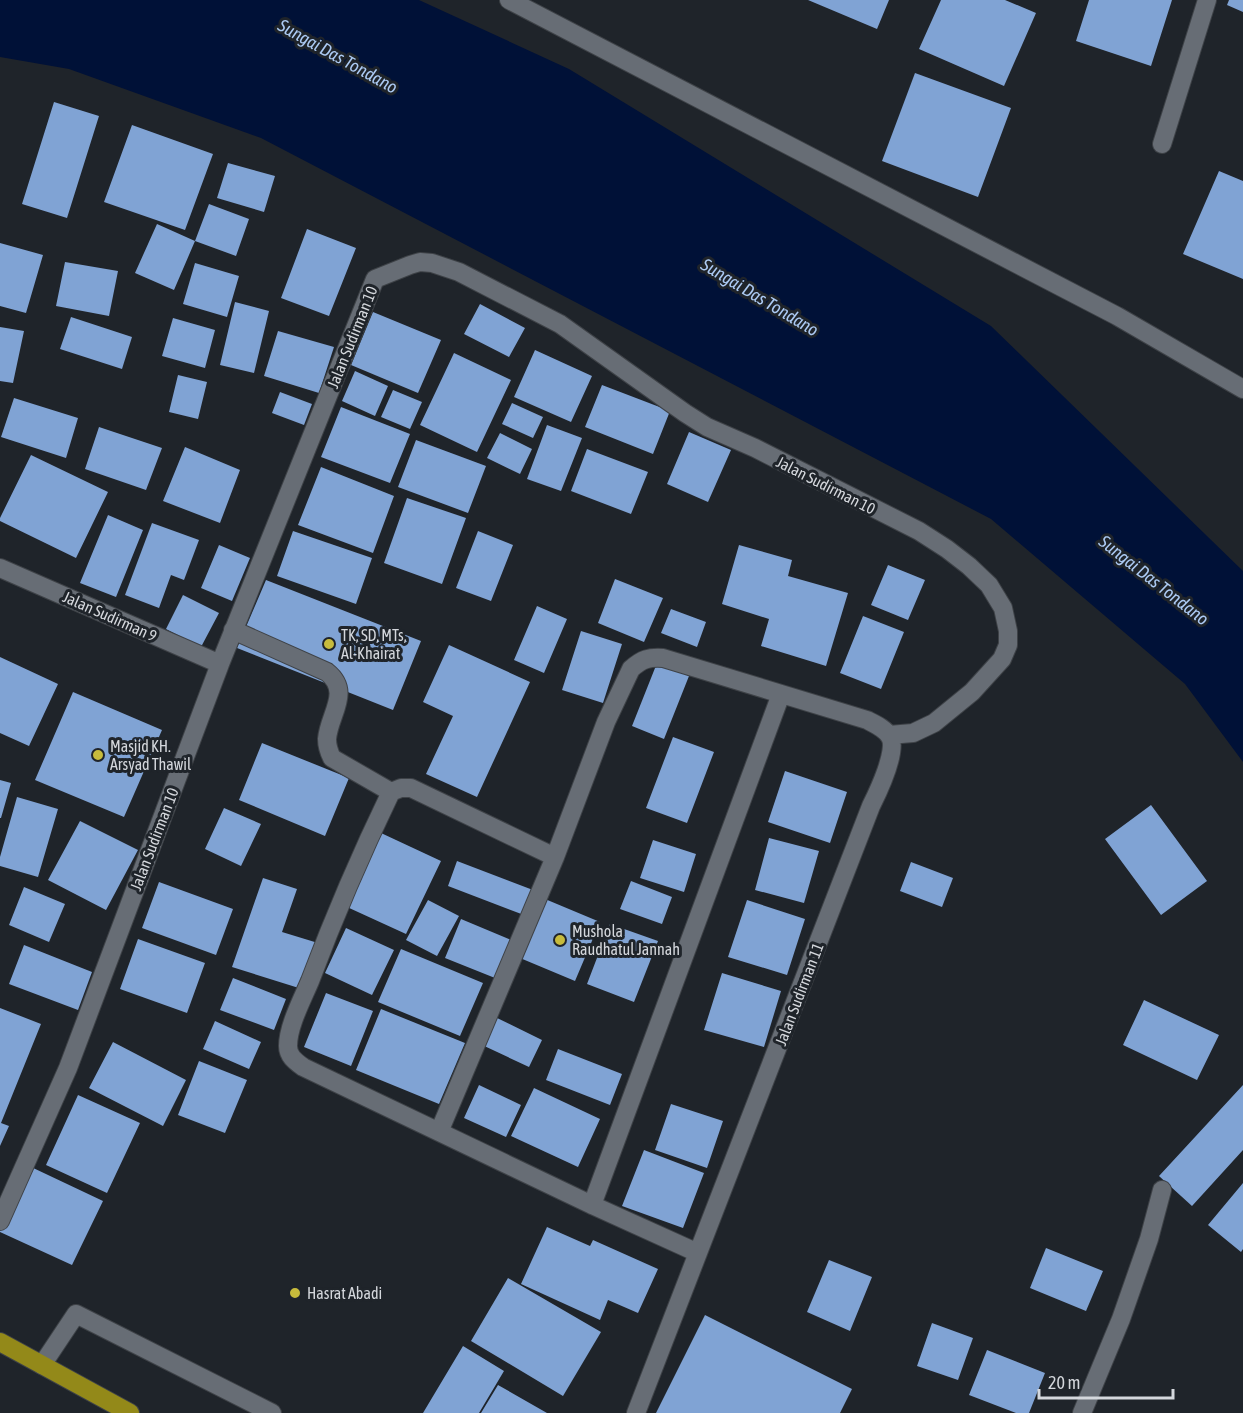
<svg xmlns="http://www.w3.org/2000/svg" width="1243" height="1413" viewBox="0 0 1243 1413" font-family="'Asap Condensed',sans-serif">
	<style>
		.water { fill: #001137 }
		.building { fill: #80a3d4 }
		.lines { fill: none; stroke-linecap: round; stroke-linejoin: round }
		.lane-casing { stroke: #3e4247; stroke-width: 20 }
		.street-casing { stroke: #3e4247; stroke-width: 20 }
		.highway-casing { stroke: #3e4247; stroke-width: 20 }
		.lane { stroke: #676d75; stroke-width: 18 }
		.street { stroke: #676d75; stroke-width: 18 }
		.highway { stroke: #938919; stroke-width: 18 }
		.poi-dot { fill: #c7bb3c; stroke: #1f242a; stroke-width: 2 }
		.labels { text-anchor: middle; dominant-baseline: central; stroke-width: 6; stroke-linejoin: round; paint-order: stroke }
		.street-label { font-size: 16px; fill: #d4d7dc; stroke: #1f242a }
		.poi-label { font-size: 16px; fill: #d4d7dc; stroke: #1f242a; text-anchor: start }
		.water-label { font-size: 18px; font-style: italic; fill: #accaf3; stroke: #1f242a }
	</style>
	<rect width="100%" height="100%" fill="#1f242a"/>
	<path class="water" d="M0,0h419l150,69 422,257 252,245v191l-58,-78 -194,-165 -730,-381 -192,-69 -69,-12z"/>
	<path class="building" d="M808,0h81l-12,29z
		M941,0h64l31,13 -32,73 -85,-37z
		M1089,0h83l-21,66 -75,-25z
		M1229,0h14v12l-16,-7z
		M915,73l96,35 -33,89 -96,-36z
		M54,102l45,14 -32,102 -45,-14z
		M132,125l81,29 -28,76 -81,-28z
		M228,163l47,13 -11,36 -47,-14z
		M1219,171l24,10v98l-60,-25z
		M209,204l40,15 -13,37 -41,-15 -21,49 -39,-17 22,-49 38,17z
		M307,229l49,19 -27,68 -48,-18z
		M0,243l43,12 -17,58 -26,-7z
		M65,262l53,9 -9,45 -53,-10z
		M195,263l44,13 -12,41 -44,-13z
		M235,302l34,9 -15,62 -34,-8z
		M480,304l45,24 -16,29 -45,-23z
		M373,312l68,28 -23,53 -67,-28z
		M71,317l61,20 -10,32 -62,-20z
		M173,318l42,12 -10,38 -43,-12z
		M0,327l24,4 -11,52 -13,-2z
		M278,331l56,16 -15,46 -55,-17z
		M535,350l57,26 -21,46 -57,-25z
		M454,353l57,27 -34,72 -57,-27z
		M355,371l33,15 -13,30 -33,-15z
		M178,375l29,7 -9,37 -29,-7z
		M602,385l68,26 -17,43 -68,-27z
		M393,390l29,12 -12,27 -29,-12z
		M280,392l32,12 -8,21 -32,-12z
		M14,398l64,20 -12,40 -65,-21z
		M512,403l31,14 -10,21 -31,-14z
		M341,407l69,27 -20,49 -69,-26z
		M547,425l35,13 -21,53 -34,-12z
		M99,427l63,21 -16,42 -61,-21z
		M689,432l42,18 -23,52 -41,-18z
		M500,433l32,16 -12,25 -33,-16z
		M416,440l70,26 -18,47 -70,-26z
		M185,447l55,23 -20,53 -57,-22z
		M587,449l61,23 -17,42 -60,-23z
		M31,455l77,37 -32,66 -76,-37v-3z
		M321,467l73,29 -21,57 -75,-28z
		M407,498l59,20 -24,66 -58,-21z
		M108,515l35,15 -27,67 -36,-14z
		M152,523l47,17 -15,40 -13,-5 -12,33 -34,-13z
		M293,531l79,27 -16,46 -79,-28z
		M478,531l35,14 -22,56 -35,-13z
		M219,545l31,13 -18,43 -31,-13z
		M739,545l53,15 -4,16 60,17 -22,73 -65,-20 8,-27 -47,-15z
		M888,565l37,15 -17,40 -37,-15z
		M615,579l48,19 -19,44 -46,-19z
		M266,580l155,61 -28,69 -156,-62z
		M183,595l36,18 -18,34 -35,-18z
		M537,606l30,13 -23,54 -30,-13z
		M671,609l35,13 -9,25 -36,-14z
		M863,616l41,16 -23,57 -41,-16z
		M581,631l41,13 -19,59 -41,-13z
		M449,645l81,37 -53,115 -51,-23 27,-58 -30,-14z
		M0,657l58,27 -29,62 -29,-13z
		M657,663l32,13 -25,63 -32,-13z
		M73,692l89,38 -38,87 -89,-37z
		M673,737l41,15 -27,71 -41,-15z
		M262,743l87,35 -24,58 -86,-36z
		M785,771l62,21 -17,51 -62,-21z
		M0,780l11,3 -10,35h-1z
		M17,797l41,12 -20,68 -38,-11v-9z
		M1151,805l56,76 -46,34 -56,-76z
		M224,808l37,16 -20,42 -36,-17z
		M80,821l58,29 -32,60 -58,-30z
		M381,833l60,28 -35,73 -59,-27z
		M769,838l50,13 -15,52 -49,-13z
		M653,840l43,14 -12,38 -44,-14z
		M457,861l76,29 -9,25 -76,-29z
		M911,862l42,16 -11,29 -42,-16z
		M263,878l34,11 -15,43 36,11 -16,46 -70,-22z
		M631,881l41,16 -10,27 -42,-15z
		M159,882l74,27 -17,46 -74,-27z
		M24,887l41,17 -16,38 -40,-17z
		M545,899l55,23 -25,59 -55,-23z
		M428,900l31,16 -22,40 -31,-16z
		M747,900l58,19 -18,56 -59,-18z
		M461,919l50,21 -16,38 -50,-20z
		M610,924l48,17 -24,61 -47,-18z
		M346,928l48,22 -22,45 -47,-22z
		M138,939l67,24 -18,50 -67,-24z
		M24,945l68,27 -14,38 -69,-26z
		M401,949l82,34 -23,53 -82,-34z
		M722,973l59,18 -17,56 -60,-17z
		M233,978l53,21 -12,31 -54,-20z
		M326,993l47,18 -22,55 -47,-19z
		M1144,1000l75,35 -22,45 -74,-35z
		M0,1008l41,16 -40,99 8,3 -9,20z
		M381,1009l84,34 -26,61 -83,-34z
		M493,1016l49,24 -13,27 -49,-23z
		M215,1021l46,21 -12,27 -46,-20z
		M113,1042l73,38 -23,46 -74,-38z
		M558,1049l64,25 -12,31 -64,-25z
		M199,1061l48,19 -22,53 -47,-18z
		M479,1085l42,20 -15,32 -42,-19z
		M1243,1085v65l-51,56 -33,-30z
		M534,1088l66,31 -22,48 -67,-31z
		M78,1095l62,28 -33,70 -61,-28z
		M671,1104l52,17 -16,47 -52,-18z
		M644,1150l60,23 -21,55 -61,-22z
		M29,1166l74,35 -31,64 -72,-33v-6z
		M1243,1183v66l-2,3 -33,-27z
		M547,1227l43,19 3,-6 65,29 -20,44 -30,-13 -8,20 -79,-36z
		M1046,1248l57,23 -17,40 -56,-23z
		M829,1260l43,17 -22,54 -43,-19z
		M508,1278l93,54 -38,64 -92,-55z
		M705,1315l147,74 -12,24h-184z
		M932,1323l41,15 -15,42 -41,-14z
		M463,1346l41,25 -25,42h-56z
		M987,1350l58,23 -16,40h-13l-47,-18z
		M498,1385l49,28h-66z"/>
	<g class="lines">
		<defs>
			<path id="lane" d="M42,1365l34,-51 196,99"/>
			<path id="street" d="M509,0l608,316 126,73
				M1162,144l45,-144
				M0,568l220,96
				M233,630l94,42c25,20 2,42 0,67 0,8 2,13 5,19l59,34
				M555,857l-144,-69h-10l-10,4c-30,62 -57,125 -81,189 -8,19 -22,45 -22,65 0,10 7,15 15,21l289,138 106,48
				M439,1132l116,-275 51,-135 25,-53c11,-10 18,-12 32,-11l204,62c8,4 19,9 23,17 8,13 -12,55 -19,69l-235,607
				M592,1205l189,-511
				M0,1221l68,-153 152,-404 155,-385 35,-14 10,-3 12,1 27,9 101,52 125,89 22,14 48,21 164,83 28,18 22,17 20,19 14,23 5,23v14l-6,14 -30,33 -38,31 -21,10 -24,2
				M1082,1413l39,-94 28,-80 13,-49"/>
			<path id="highway" d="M0,1342l130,71"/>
		</defs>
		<use href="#lane" class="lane-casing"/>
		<use href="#street" class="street-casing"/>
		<use href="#highway" class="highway-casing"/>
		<use href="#lane" class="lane"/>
		<use href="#street" class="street"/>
		<use href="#highway" class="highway"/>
	</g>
	<g class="poi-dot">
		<circle cx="329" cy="644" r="6"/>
		<circle cx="98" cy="755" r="6"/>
		<circle cx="560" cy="940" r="6"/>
		<circle cx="295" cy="1293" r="6"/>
	</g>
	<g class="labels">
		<g class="street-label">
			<text transform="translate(352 337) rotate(-68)">Jalan Sudirman 10</text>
			<text transform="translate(826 485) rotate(27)">Jalan Sudirman 10</text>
			<text transform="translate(110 616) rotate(24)">Jalan Sudirman 9</text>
			<text transform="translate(154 839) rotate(-69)">Jalan Sudirman 10</text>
			<text transform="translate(799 994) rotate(-69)">Jalan Sudirman 11</text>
		</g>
		<g class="poi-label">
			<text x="341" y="635">TK, SD, MTs,<tspan x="341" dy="18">Al-Khairat</tspan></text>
			<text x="110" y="746">Masjid KH.<tspan x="110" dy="18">Arsyad Thawil</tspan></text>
			<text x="572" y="931">Mushola<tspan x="572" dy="18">Raudhatul Jannah</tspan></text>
			<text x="307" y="1293">Hasrat Abadi</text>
		</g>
		<g class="water-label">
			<text transform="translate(338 56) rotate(29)">Sungai Das Tondano</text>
			<text transform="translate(760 297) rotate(31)">Sungai Das Tondano</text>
			<text transform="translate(1154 580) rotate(38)">Sungai Das Tondano</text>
		</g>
	</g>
	<path d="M1039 1389v9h134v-9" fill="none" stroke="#d4d7dc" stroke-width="3"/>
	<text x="1048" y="1389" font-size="18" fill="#d4d7dc" stroke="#1f242a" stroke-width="4.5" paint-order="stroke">20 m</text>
</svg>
